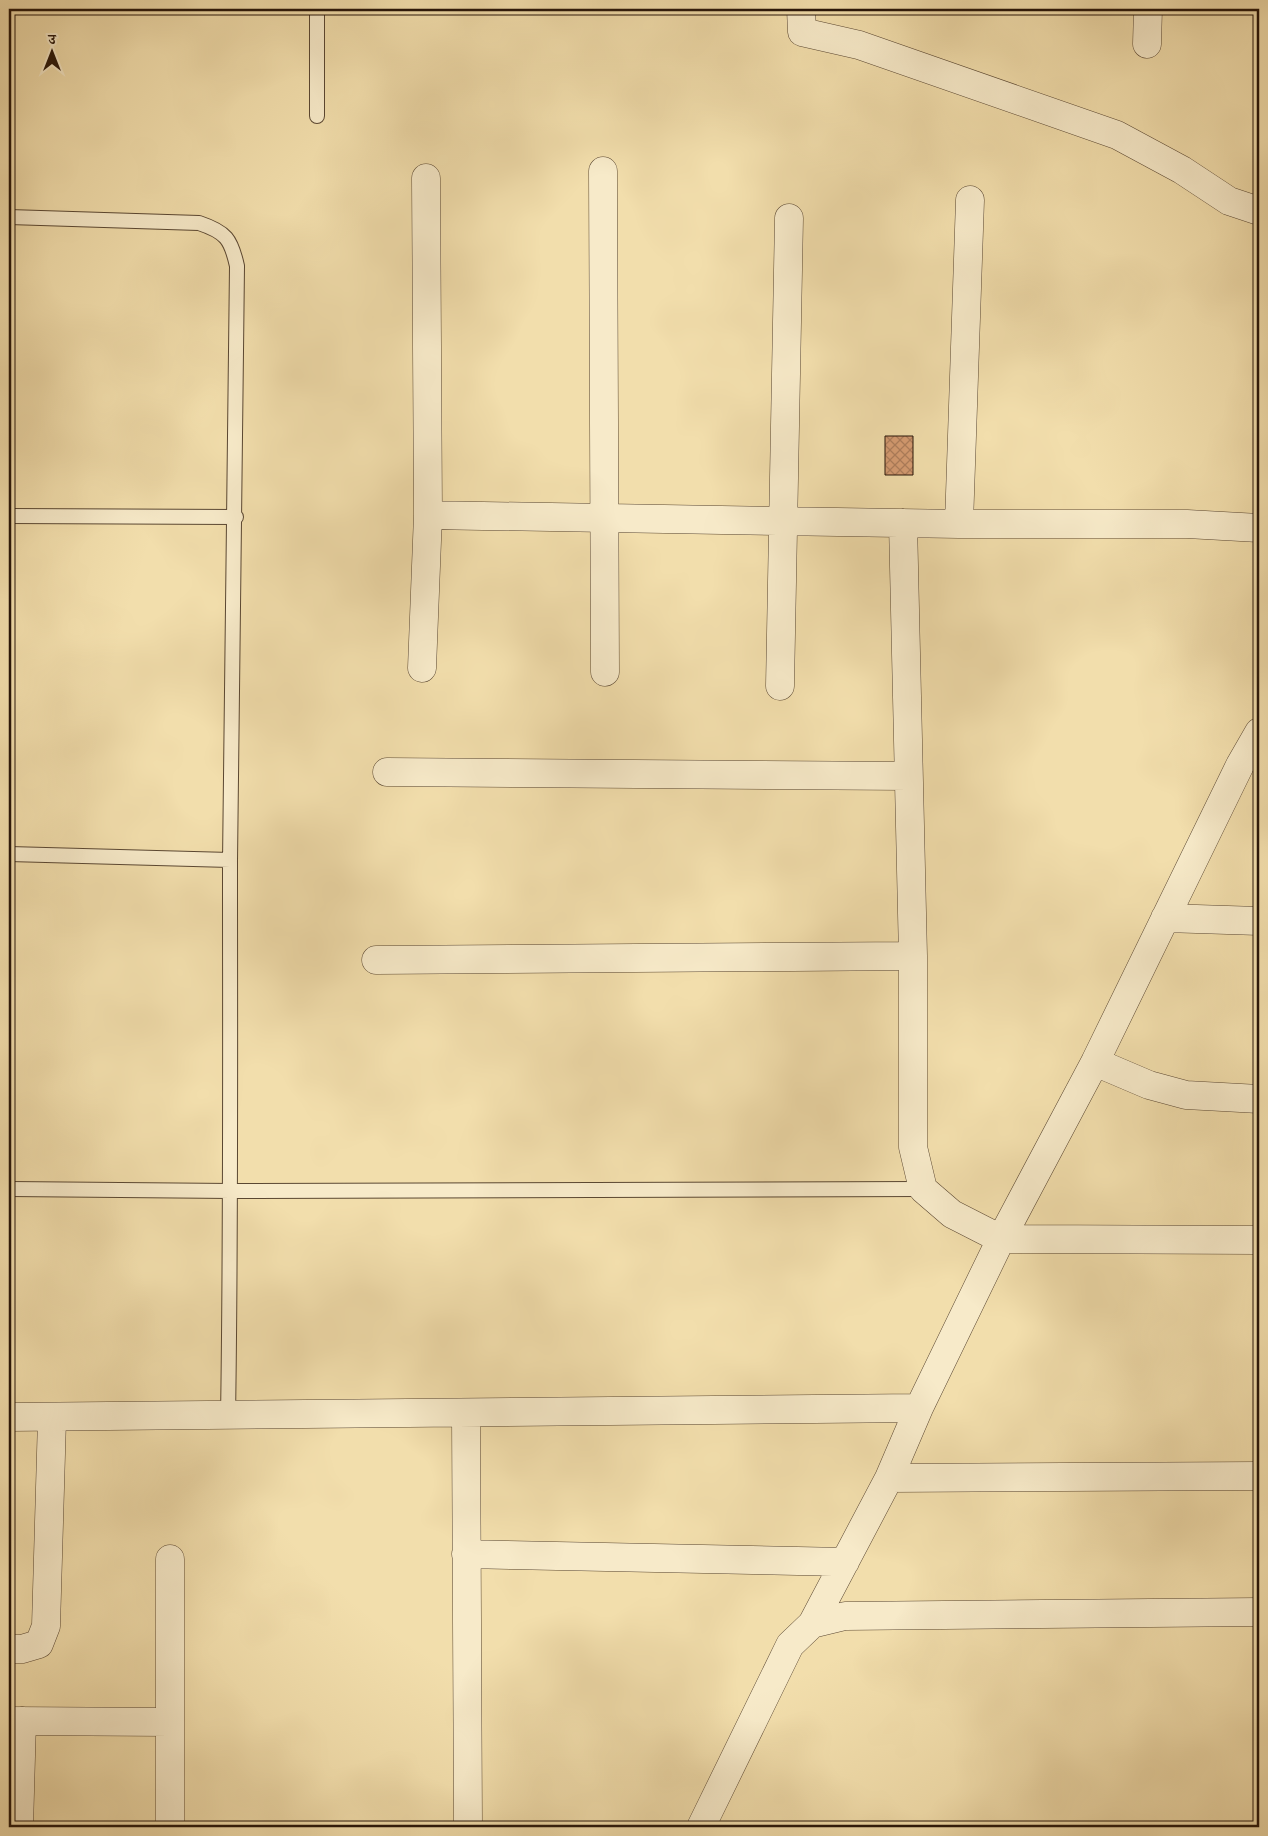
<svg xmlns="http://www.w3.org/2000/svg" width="1268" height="1836" viewBox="0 0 1268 1836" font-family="'Libre Caslon Text','Noto Serif Devanagari',serif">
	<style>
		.building { fill: url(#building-cross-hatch); stroke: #271509 }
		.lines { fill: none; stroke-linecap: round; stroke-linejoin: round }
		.lane-casing { stroke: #5a4732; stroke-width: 16 }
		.street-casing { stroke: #5a4732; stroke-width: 29 }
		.lane { stroke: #f7eac9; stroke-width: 14 }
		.street { stroke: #f7eac9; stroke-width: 28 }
	</style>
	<defs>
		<pattern id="building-cross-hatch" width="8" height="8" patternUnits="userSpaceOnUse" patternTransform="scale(1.25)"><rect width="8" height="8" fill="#d69c72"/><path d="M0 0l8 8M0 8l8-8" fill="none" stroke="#ae7e5c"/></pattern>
	</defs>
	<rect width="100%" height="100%" fill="#f2deac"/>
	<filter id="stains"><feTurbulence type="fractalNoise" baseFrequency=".004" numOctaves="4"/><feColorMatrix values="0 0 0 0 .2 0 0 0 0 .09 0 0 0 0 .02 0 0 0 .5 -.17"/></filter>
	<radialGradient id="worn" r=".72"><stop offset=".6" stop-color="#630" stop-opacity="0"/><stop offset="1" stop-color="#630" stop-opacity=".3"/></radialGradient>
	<path class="building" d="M885,436h28v39h-28z"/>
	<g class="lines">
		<defs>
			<path id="lane" d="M317,9v107
				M9,217l190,6c27,9 32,16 38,43 -1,199 -6,397 -7,596 0,185 1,370 -2,555
				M9,516l227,1
				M9,854l221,6
				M9,1189l222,2 692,-2"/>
			<path id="street" d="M801,9l1,23 57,13 258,90 65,35 47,31 30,10
				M1147,44l1,-35
				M603,171l2,501
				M428,515l531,9h228l72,4
				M903,523l10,433v191l10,42 29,25 49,25 258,1
				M959,524l11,-324
				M422,668l6,-153 -2,-337
				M780,686l9,-468
				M387,772l521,4
				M1165,918l94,3
				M376,960l537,-4
				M1095,1062l54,23 37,10 73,4
				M466,1414l2,413
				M9,1417l910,-9
				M889,1478l370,-2
				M466,1554l379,8
				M812,1624l77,-146 30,-70 82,-169 94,-177 145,-297 19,-33
				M9,1649h13l17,-5 7,-18 6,-207
				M9,1721l161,1
				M19,1827l3,-106
				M170,1827v-268
				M701,1827l89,-182 22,-21 33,-8 414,-4"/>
		</defs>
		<use href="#lane" class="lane-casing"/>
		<use href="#street" class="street-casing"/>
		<use href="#lane" class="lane"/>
		<use href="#street" class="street"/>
	</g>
	<rect width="1268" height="1836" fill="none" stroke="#f2deac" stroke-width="30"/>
	<rect x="10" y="10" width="1248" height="1816" fill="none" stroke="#271509" stroke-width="2.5"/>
	<rect x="15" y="15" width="1238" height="1806" fill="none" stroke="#271509"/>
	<g transform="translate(52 52)" stroke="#f7eac9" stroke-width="4" paint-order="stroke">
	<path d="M0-4L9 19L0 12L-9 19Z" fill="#271509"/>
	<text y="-8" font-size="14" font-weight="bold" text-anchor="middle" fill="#271509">उ</text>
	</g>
	<rect width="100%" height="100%" filter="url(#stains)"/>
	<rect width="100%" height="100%" fill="url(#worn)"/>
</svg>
